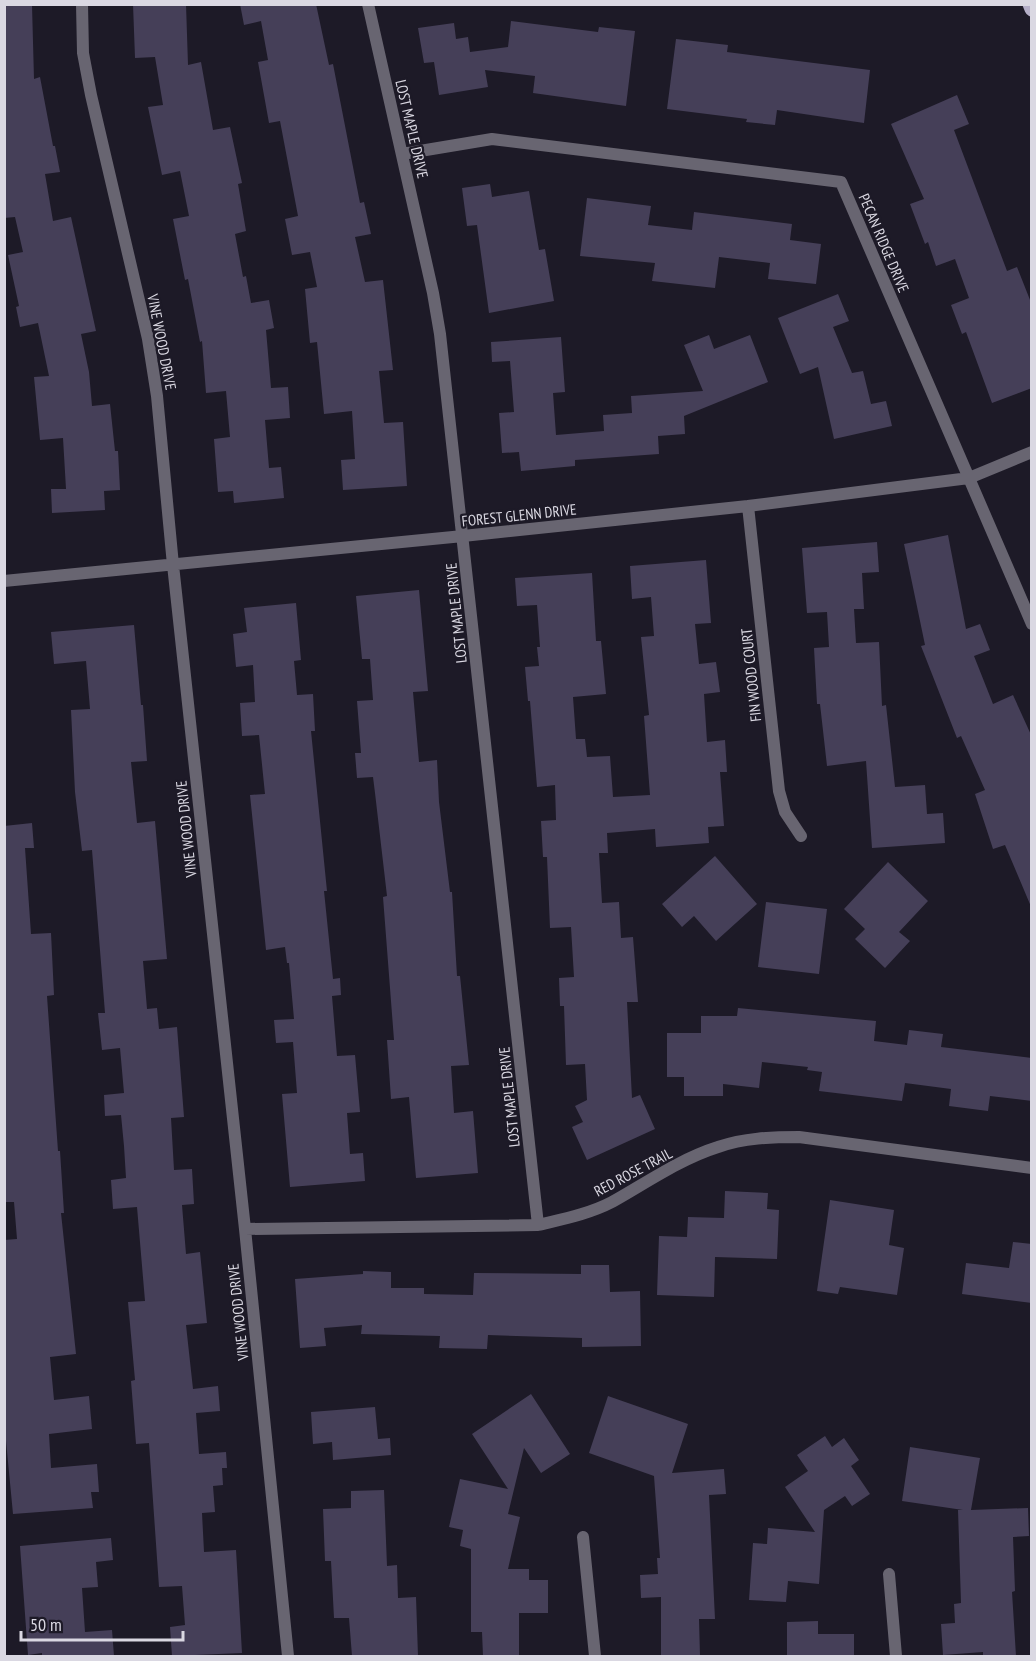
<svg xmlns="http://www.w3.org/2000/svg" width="1036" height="1661" viewBox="0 0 1036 1661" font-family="'PT Sans Narrow',sans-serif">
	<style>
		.building { fill: #453f58 }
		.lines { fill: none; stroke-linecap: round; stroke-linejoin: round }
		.minor { stroke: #686571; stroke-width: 12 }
		.primary { stroke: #b5afc8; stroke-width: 15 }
		.labels { text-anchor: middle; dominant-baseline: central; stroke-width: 4.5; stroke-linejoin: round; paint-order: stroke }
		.street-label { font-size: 15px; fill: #dad8e2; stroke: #1d1a27 }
	</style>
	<rect width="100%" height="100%" fill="#1d1a27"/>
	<path class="building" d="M133,4h53l2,61 13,-3 12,68 17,-3 12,56 -4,1 8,47 -11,3 8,43 3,-1 5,27 18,-3 5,28 -8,2 5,58 17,-1 2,31 -25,2 4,48 12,-1 3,31 -50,5 -1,-12 -15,1 -4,-53 16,-2 -4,-46 -20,2 -4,-52 -2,1 -12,-63 -3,1 -12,-61 16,-3 -9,-45 -18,4 -14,-68 15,-2 -8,-48 -20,1z
		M240,4h76l13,61 4,-1 27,139 4,-1 7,32 -16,3 10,45 18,-2 10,90 -14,1 5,52 19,-1 4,64 -64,4 -2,-30 14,-1 -3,-48 -28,3 -7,-72 -7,1 -5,-54 12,-2 -7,-35 -18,3 -7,-36 13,-3 -18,-95 -11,2 -11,-61 10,-2 -7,-39 -17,4z
		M4,5h28l2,74 6,-2 13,69h2l5,26 -15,2 8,47 18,-4 25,114 -15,3 8,38 3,34 18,-2 5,47h3l2,39 -16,1 1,19 -53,3 -1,-24h15l-3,-51 -23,2 -6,-63 15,-1 -11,-53 -18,4 -4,-20 3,-1 -11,-51 15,-3 -8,-35 -11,1z
		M511,21l87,11 1,-5 36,4 -9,75 -93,-13 2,-17 -50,-6 3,17 -49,8 -5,-33 -10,1 -6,-35 36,-5 2,16 12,-2 2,15 38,-5z
		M676,39l52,6 -1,7 143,18 -6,53 -87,-13 -2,15 -29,-3 1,-3 -80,-10z
		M957,95l12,29 -15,6 53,141 10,-4 15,38v83l-40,15 -26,-71 -4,2 -11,-29 18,-7 -14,-39 -19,7 -8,-24 -3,2 -15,-40 14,-5 -33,-75z
		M490,184l2,13 37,-6 10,59 6,-1 9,52 -65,12 -12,-88 -10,1 -5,-38z
		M587,198l64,8 -3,19 44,5 2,-18 98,12 -2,16 31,4 -5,40 -48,-5 2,-16 -51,-6 -4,31 -63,-7 3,-18 -75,-7z
		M838,294l11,27 -16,6 19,46 11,-2 8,33 15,-3 6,25 -58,13 -16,-72 -18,7 -22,-56z
		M709,335l5,14 36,-14 18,47 -84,34 1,18 -27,2 1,18 -84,6v6l-54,5 -2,-19 -17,1 -3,-40 15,-1 -4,-51 -18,1 -1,-20 70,-5 4,55 -12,1 3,42 48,-4 -1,-16 29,-2 -1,-17 72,-5 -19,-46z
		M948,535l18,94 14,-5 10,26 -16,6 19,48 20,-9 19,42v172l-27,-64 -12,4 -18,-55 10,-4 -24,-54 -4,2 -36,-92 4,-1 -21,-101z
		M877,542l2,30 -17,1 2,36h-10l2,34 23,-1 3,64 4,-1 9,82 30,-2 2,29 16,-1 2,30 -73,5 -6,-87 -39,5 -7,-62h-3l-3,-56 15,-1 -2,-35 -20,1 -5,-65z
		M706,560l5,63 -16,1 4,40 17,-2 4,30 -16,2 3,48 18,-2 2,32h-7l4,54 -16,1 1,16 -53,4 -1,-18 -48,4 1,20h-9l3,50 17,-1 2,36 12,-1 5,65h-11l5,96 8,-3 15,34 -68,31 -15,-33 11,-5 -8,-16 12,-6 -2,-36 -19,1 -2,-59h-4l-1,-28 15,-1 -3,-50 -21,1 -3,-71h-4l-2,-36 15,-1 -1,-35 -18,2 -7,-86h-2l-3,-34 14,-1 -2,-19h3l-3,-42 -20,1 -2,-28 77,-5 4,68h5l5,53 -33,3 3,42h9l2,18 23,-1 3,41 37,-2 -6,-79 5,-1 -8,-78 13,-1 -3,-39 -19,2 -2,-33z
		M419,590l9,101 -15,1 6,70 18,-2 2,42 11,90h2l5,84h3l9,89 -18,1 3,47 19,-2 5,62 -62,5 -7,-81 -18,2 -4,-59h7l-11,-143 4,-1 -12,-103 -2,-16 -16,1 -2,-25h6l-4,-52 16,-1 -3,-41h-8l-6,-63z
		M296,603l5,57 -7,1 3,34 16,-1 2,37h-4l16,160h-3l9,88 7,-1 1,17 -9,1 5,60 18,-1 5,57 -13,1 3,41 13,-1 2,28 -75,6 -8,-93 15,-1 -4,-51 -17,1 -2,-23 20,-1 -5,-56h-2l-2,-16 -19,3 -16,-155 15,-1 -6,-59 -17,1 -2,-33 15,-1 -2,-37 -17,2 -3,-33 14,-2 -3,-24z
		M134,625l7,80h2l4,56 -16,1 6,61 18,-2 12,138 -24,2 4,48 10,-1 2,21 18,-2 7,90 -13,1 3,52 18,-1 2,35 -12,1 4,49 14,-2 7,71 -21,2 7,64 25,-3 2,25 -24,2 3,41 27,-2 1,16h-5l1,17 -10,1 2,26 -13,1 2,39 32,-2 6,103 -70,3 -2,-29 15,-2 -3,-39 -23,1 -10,-144 -13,1 -5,-63 4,-1 -7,-78 17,-1 -8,-94 -24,2 -2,-29 15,-2 -2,-32 -3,-31 -16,1 -1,-21 20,-2 -4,-45 -18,2 -4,-37h7l-13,-163 -10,1 -7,-59 -4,-82 19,-1 -4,-48 -32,3 -3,-32z
		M32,823l2,25h-9l6,86 20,-1 3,62 -7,1 11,155h2l4,62h-3l15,141 -26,3 4,43 35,-4 3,33 -43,5 2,34 46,-4 2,28h-8l2,16 -80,6 -9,-94v-180l13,-1 -3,-37h-10v-376z
		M715,856l42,48 -41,37 -22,-25 -12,11 -20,-23z
		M888,862l40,39 -29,31 11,9 -25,27 -30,-29 10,-10 -21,-20z
		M766,902l61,7 -8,65 -61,-7z
		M738,1008l138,13 -2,20 33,4 2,-15 34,4 -2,13 91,11v43l-42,-5 -2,15 -39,-5 2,-17 -46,-6 -3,18 -83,-10 3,-19 -15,-2 1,-3 -46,-5 -3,26 -36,-4v12h-39v-19h-17v-44h34v-17h36z
		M725,1191l43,2 -1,16 12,1 -2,49 -62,-2 -1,40 -57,-2 2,-59 28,1 1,-20 36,1z
		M830,1200l64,10 -5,35 15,3 -7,47 -57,-8 -2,7 -21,-3z
		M1013,1242l19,2v59l-70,-9 4,-31 43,5z
		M581,1265h28l1,27 30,-1 1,55 -59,1v-9l-94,-3 -1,14 -48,-1 1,-12 -79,-2 1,-9 -38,3 2,18 -26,2 -5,-69 68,-5v-3l28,1v16h33v6l49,1 1,-22 107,1z
		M531,1394l39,60 -29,19 -17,-25 -16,66 12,3 -12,52h21v11h19v33h-29v43h-36l-1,-24h-11v-83l-11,-3 3,-16 -14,-3 11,-48 48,10 -36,-55z
		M608,1396l80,28 -16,49 52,-4 2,25 -17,1 6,124h-16l1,37h-39v-59l-20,1 -1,-23 18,-1 -1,-16h3l-6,-82 -65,-23z
		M375,1407l3,32 12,-1 1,17 -58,5 -1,-18 -19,2 -2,-32z
		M825,1436l7,11 12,-9 15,22 -8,6 19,28 -18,12 -7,-10 -21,14 -5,74 -31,-3 -2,21 -37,-2 4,-57 14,1 1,-16 47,4 -30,-45 23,-16 -11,-16z
		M910,1447l70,11 -9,52 57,-2 1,28 -16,1 2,54 -3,1 4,64h-33v-4l-40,3 -2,-31 14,-1 -1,-19 7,-1 -3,-93h5l-61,-9z
		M384,1490l3,76 10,-1 1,33 18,-1 2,59h-66l-3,-38h-15l-3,-57h-6l-2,-52 28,-1v-17z
		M111,1538l2,22 -17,2 2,25 -16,1 3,44 27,-2 2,26h-72v-3l-14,2 -8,-109z
		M818,1621v13h36v22h-67v-34z"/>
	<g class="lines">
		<path class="minor" d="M82,4l1,49 8,42 57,244 9,57 16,169 72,664 43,427
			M368,4l65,289 7,41 98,891
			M402,154l90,-15 349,43 191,442
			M748,506l31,285 6,21 16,24
			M4,581l459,-45 285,-30 221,-28 63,-26
			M245,1229l293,-4c25,-6 51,-11 74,-23 34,-19 68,-43 106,-55 26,-9 53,-10 81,-10l233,31
			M583,1537l12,119
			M889,1574l7,82"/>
		<path class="primary" d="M1030,4l2,5"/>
	</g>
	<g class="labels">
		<g class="street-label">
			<text transform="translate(412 129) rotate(77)">LOST MAPLE DRIVE</text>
			<text transform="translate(884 243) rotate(67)">PECAN RIDGE DRIVE</text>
			<text transform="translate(162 342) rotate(79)">VINE WOOD DRIVE</text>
			<text transform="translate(519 515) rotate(-6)">FOREST GLENN DRIVE</text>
			<text transform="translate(456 613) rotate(-96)">LOST MAPLE DRIVE</text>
			<text transform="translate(751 675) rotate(-96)">FIN WOOD COURT</text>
			<text transform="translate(186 829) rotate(-96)">VINE WOOD DRIVE</text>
			<text transform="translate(509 1097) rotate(-96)">LOST MAPLE DRIVE</text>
			<text transform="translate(633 1172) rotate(-28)">RED ROSE TRAIL</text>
			<text transform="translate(238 1312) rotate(-96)">VINE WOOD DRIVE</text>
		</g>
	</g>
	<rect width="1036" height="1661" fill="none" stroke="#dad8e2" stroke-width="12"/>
	<path d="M21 1631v9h162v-9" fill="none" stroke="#dad8e2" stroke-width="3"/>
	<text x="30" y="1631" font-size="18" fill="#dad8e2" stroke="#1d1a27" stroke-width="4.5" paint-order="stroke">50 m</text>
</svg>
